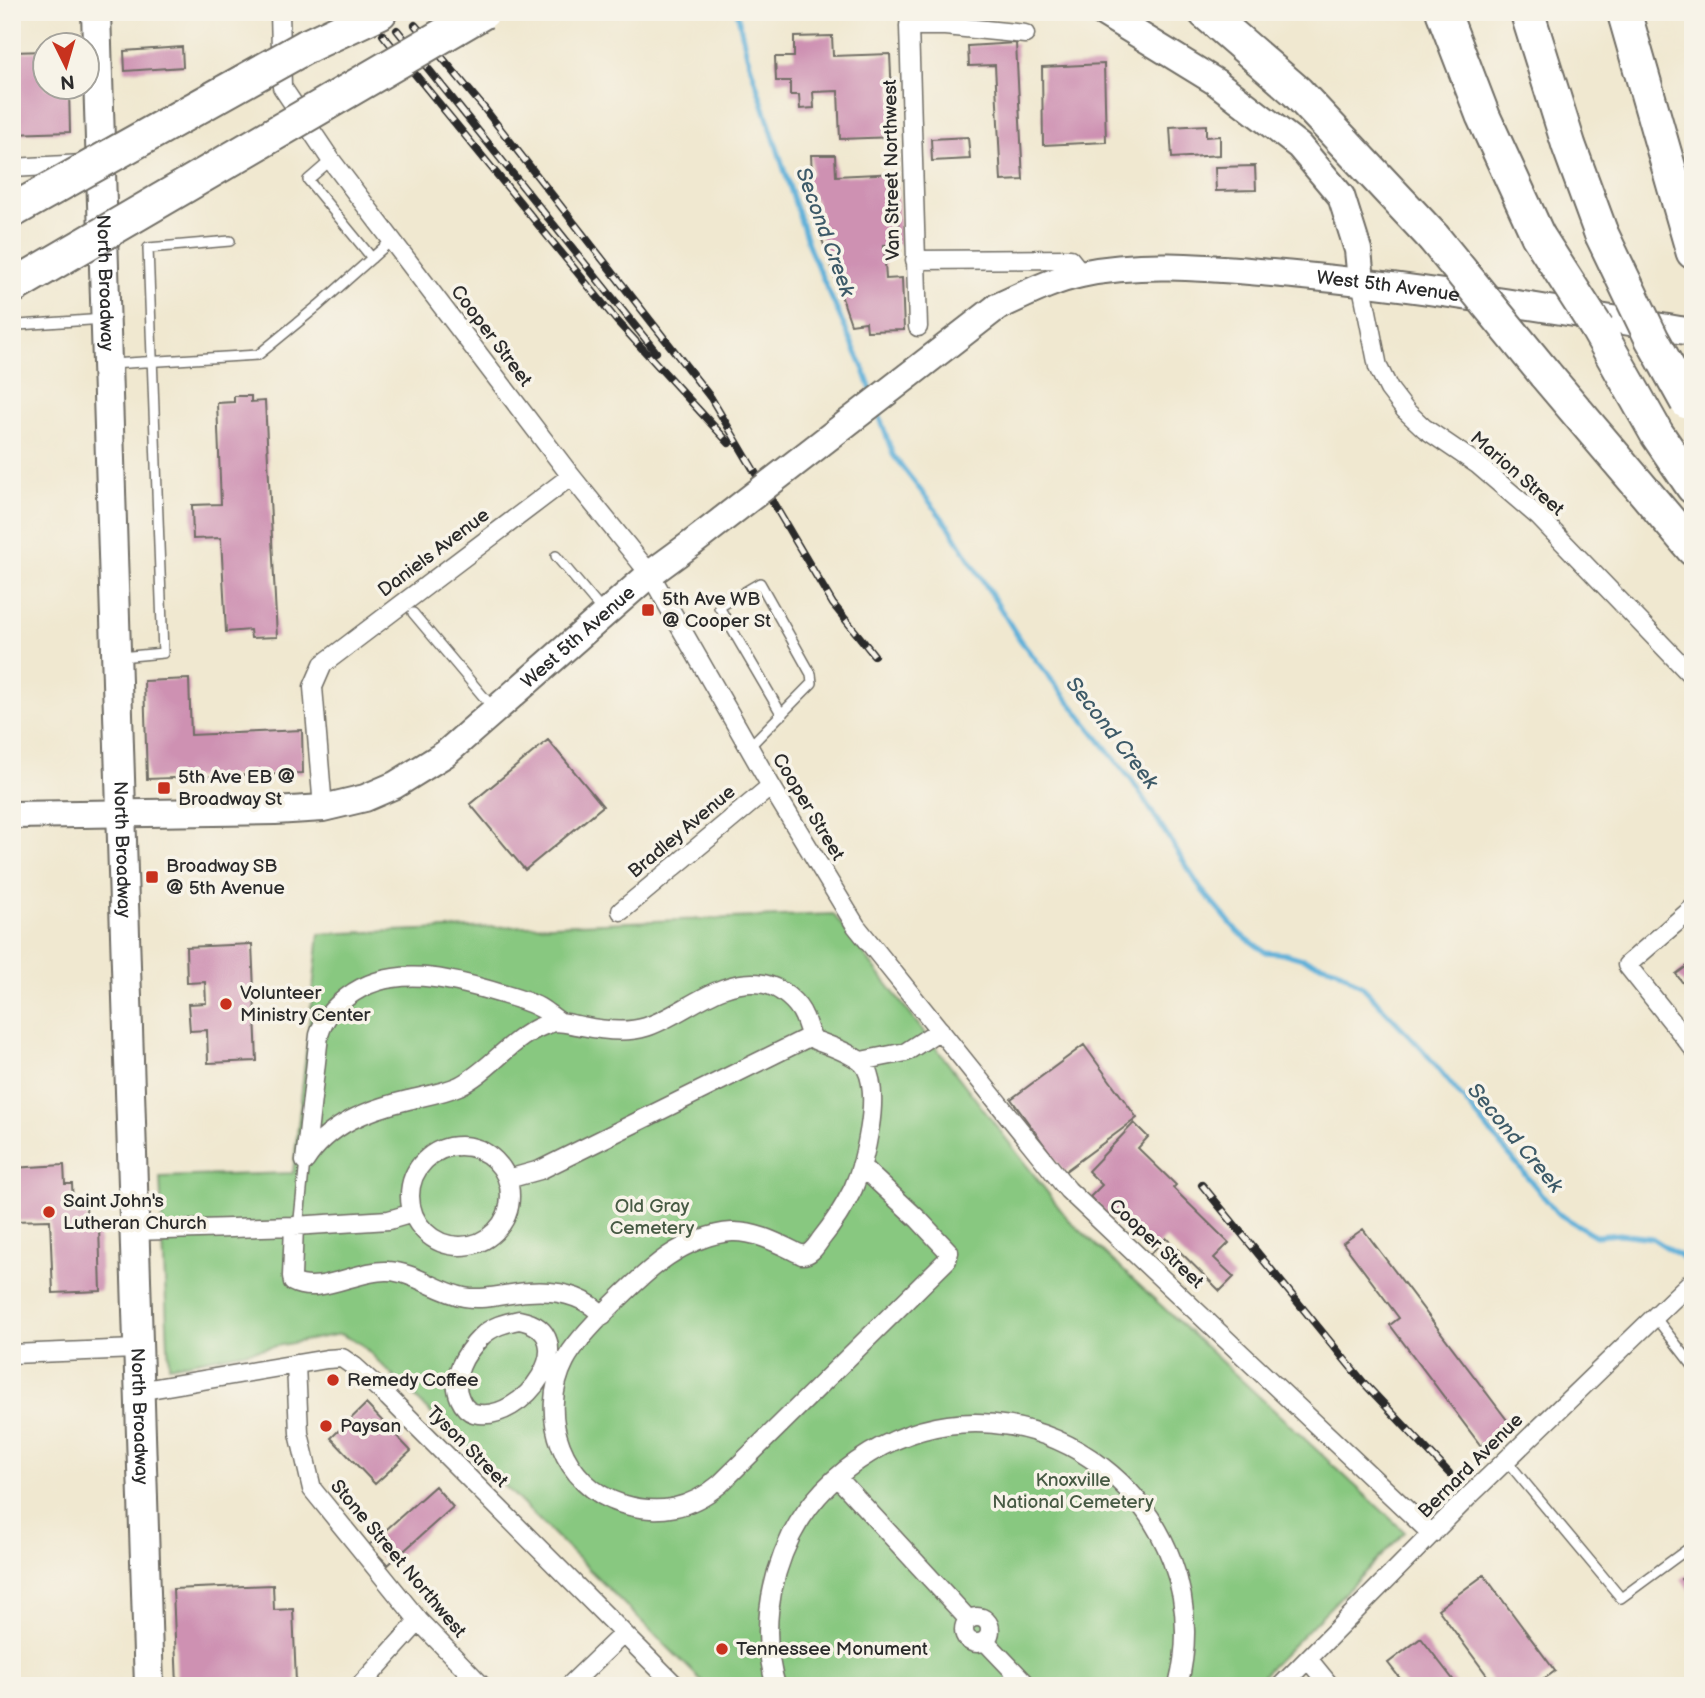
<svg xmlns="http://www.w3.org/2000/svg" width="1705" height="1698" viewBox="0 0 1705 1698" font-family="'Balsamiq Sans',sans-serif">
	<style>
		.green { fill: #88c880; stroke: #5a7a56; stroke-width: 2 }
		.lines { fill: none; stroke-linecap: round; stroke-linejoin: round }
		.stream { stroke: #5eb0d9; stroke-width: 5 }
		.building { fill: #ce91b2 }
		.lane-casing { stroke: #706d65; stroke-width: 12 }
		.street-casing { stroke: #706d65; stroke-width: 21 }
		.secondary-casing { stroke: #706d65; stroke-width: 30 }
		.primary-casing { stroke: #706d65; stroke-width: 32 }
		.highway-casing { stroke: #706d65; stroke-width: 37 }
		.lane { stroke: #fff; stroke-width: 9 }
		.street { stroke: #fff; stroke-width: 18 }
		.secondary { stroke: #fff; stroke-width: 26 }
		.primary { stroke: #fff; stroke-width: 28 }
		.highway { stroke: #fff; stroke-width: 33 }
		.rail-casing { stroke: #2b2b2b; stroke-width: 8 }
		.rail { stroke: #f7f3e8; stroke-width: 5; stroke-dasharray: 16; stroke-linecap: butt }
		.secondary-bridge-casing { stroke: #706d65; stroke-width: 30; stroke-linecap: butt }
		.highway-bridge-casing { stroke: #706d65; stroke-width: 37; stroke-linecap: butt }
		.secondary-bridge { stroke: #fff; stroke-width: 26 }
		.highway-bridge { stroke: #fff; stroke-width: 33 }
		.poi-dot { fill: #c8321e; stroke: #f7f3e8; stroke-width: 2.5 }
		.labels { text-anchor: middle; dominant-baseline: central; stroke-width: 7; stroke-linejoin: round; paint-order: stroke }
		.street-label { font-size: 19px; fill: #2b2b2b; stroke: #f7f3e8 }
		.poi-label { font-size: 19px; fill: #2b2b2b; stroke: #f7f3e8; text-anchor: start }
		.park-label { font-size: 19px; fill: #475a44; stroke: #f7f3e8 }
		.water-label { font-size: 21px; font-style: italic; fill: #3d5a68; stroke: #f7f3e8 }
	</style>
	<rect width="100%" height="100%" fill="#f7f3e8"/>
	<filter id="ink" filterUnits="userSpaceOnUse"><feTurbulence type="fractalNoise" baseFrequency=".0143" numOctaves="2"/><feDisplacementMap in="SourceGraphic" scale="14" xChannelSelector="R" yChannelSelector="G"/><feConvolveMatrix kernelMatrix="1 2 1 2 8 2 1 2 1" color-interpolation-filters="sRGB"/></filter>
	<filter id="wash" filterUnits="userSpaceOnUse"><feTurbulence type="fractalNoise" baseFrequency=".00686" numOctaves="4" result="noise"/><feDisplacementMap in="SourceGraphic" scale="28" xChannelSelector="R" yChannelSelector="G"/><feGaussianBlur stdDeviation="1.57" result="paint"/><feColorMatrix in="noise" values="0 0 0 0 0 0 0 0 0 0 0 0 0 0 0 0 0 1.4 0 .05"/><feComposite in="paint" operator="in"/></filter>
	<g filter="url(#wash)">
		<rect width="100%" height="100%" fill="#f0e8d0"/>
		<path class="green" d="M833,914l235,305 337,313 -153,154h-545l-346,-342 -21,-10 -171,32 -9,-189 133,-4 26,-239z"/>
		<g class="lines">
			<path class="stream" d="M737,12l10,43 63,195 54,120 8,23
				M877,409l16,46 57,73 70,112 113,142 68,107 37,43 27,20 21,2 51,15 25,17 60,63 135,164 39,23 24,-2 32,4 28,18 13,13"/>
		</g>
		<g id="blocks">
			<path class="building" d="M832,36l1,20 57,-2 4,83 -54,2 -2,-48 -25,1 1,16 -14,1 -1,-14h-9v-14h-14l-1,-24h19v-20z
				M1016,43l7,137 -22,1 -6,-116 -26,1 -1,-20z
				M182,47l1,20 -58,4 -1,-20z
				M46,51v37h23l1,44 -58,2v-82z
				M1104,64l2,78 -63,3 -1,-78z
				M1206,125v12l14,-1v19l-48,3 -2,-31z
				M968,137l2,22 -38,2 -1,-22z
				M811,155h24l1,21 61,-3 3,71 -16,1 2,34 16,-1 2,52 -37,1 -1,-9 -15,2 -37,-108 7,-1 -16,-40 7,-1z
				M1255,166l1,24 -40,1 -1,-24z
				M234,396h17v6l14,-1 12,236 -26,1 -1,-8 -24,2 -5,-94 -28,1 -1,-34 29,-1 -4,-101 17,-1z
				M189,679l2,56 111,-5 1,43 -156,6 -3,-98z
				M548,740l55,66 -78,64 -55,-66z
				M252,944l5,117 -49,2 -1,-33 -17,1 -2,-27 18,-1 -1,-21 -18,1 -1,-36z
				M1693,962v34l-17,-22z
				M1084,1045l53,73 -73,54 -53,-73z
				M1134,1123l14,14 -10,11 38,37 -3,3 56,55 -15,15 20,19 -14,14 -54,-53 -17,17 -59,-58 12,-12 -14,-14z
				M64,1165l1,19h7l1,20h13l1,24 12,-1 2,64 -48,2 -3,-73 -38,1v-53z
				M1363,1229l147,195 -29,22 -91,-121 9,-7 -56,-75z
				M366,1404l45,47 -36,33 -44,-46z
				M435,1486l18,21 -65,58 -19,-20z
				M1693,1571v25l-12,-17z
				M1484,1575l71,96 -21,15h-39l-57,-77z
				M273,1585l1,25 19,-1 3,74 -119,3 -4,-97z
				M1421,1638l37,48h-52l-18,-23z"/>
		</g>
	</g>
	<g filter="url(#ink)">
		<use href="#blocks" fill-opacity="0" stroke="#706d65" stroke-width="2"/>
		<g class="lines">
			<defs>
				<path id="lane" d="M331,160l-23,20 64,78
					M12,328l7,-3 85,-6
					M111,364l147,-9 61,-50 73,-65
					M556,556l48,57
					M413,613l80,95
					M120,657l43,-4 -15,-405 82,-7
					M749,747l63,-64 -1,-9 -51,-91 -41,24 63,108
					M294,1226l5,-7 6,-58
					M1655,1317l38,49
					M1506,1460l115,138 72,-53"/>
				<path id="street" d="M280,12l2,75 49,73 240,316 79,98 121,212 85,140 212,264 364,344
					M911,12l-2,14 9,301
					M909,26h36l80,8
					M12,168l71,-4
					M915,260l155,-1 12,15
					M1361,281l17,86 11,22 16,21 19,18 53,36 62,53 154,160
					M323,808l-10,-121 10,-23 248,-188
					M1693,908l-66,57 66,83
					M621,911l150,-125
					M861,1061l45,-9 34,-22
					M410 1196a50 50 0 1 1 100 0a50 50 0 1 1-100 0Z
					M305,1161c24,-37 62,-51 103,-61 16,-4 35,-7 51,-14 33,-16 55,-53 92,-63 10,-3 21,2 31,3 19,4 45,7 64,1 38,-12 74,-51 118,-43 16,3 34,18 40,33 4,9 4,17 11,23 14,6 44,15 51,28 15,28 -1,93 -13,121 -9,18 -19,34 -32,50 -5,7 -10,16 -19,16 -21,-10 -45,-24 -70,-23 -21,1 -46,12 -64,24 -25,17 -90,79 -103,105 -28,54 -2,125 57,143 37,11 68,5 98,-20l227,-224 2,-8 -30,-32 -58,-54
					M305,1161l14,-126c5,-17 14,-27 28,-38 45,-35 106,-18 155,-3 14,4 29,8 40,15 6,4 12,9 18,13
					M508,1179l32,-9 271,-134
					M294,1226l-2,50 1,6c26,14 66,-13 95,-11 26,1 50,21 76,26 22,4 43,-4 64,-5 27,-2 56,3 75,24
					M134,1231l160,-5 95,-6 24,-7
					M519,1320c69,13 4,106 -45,93 -7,-2 -11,-7 -14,-14 -10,-22 5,-46 21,-62 11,-11 24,-14 38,-17z
					M12,1354l124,-5
					M296,1364l3,69 13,56 107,132 63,65
					M138,1391l189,-32 15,-1 13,9 33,30 288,289
					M837,1477l132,143
					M964 1630a13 13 0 1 1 26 0a13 13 0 1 1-26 0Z
					M985,1641l43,45
					M1308,1659l22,27
					M360,1686l59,-65
					M569,1686l54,-52
					M776,1686c-15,-50 -8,-103 15,-150 18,-35 46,-63 79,-83 161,-96 354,54 308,233
					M1281,1686l187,-189 225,-217"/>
				<g id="secondary">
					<path d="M1102,12l114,70 83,64 42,50 17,54 3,31"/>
					<path id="s1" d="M997,307c27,-12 55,-27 84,-33 62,-13 129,-6 191,-1 141,12 281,37 421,59"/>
					<path id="s2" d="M12,815l263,-4 48,-3 42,-10 30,-13 50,-31 205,-180 41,-30"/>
				</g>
				<g id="primary">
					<path id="s3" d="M96,12c20,558 32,1116 53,1674"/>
				</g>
				<path id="highway" d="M1205,12l92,80 136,145
					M1443,12l40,104 55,120
					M1527,12l42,134 32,87
					M1624,12l69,240
					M307,46l73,-34
					M1597,328l60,106 36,53
					M1545,374l148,175"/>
			</defs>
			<use href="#lane" class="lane-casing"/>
			<use href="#street" class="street-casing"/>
			<use href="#secondary" class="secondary-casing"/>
			<use href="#primary" class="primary-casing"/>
			<use href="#highway" class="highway-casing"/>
			<use href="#lane" class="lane"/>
			<use href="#street" class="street"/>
			<use href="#secondary" class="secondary"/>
			<use href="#primary" class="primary"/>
			<use href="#highway" class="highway"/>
			<defs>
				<path id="rail" d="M415,25l69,83 227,290 122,206 41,51
					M397,30l259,322
					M383,35l234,286 112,122
					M1202,1185l161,197 86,91"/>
			</defs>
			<use href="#rail" class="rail-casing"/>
			<use href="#rail" class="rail"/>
			<defs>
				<path id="secondary-bridge" d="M691,544l306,-237"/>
				<path id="highway-bridge" d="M12,211l295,-165
					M1601,233l51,106 35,63
					M1538,236l59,92
					M1433,237l112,137
					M12,287l471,-275"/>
			</defs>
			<use href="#secondary-bridge" class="secondary-bridge-casing"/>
			<use href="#highway-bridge" class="highway-bridge-casing"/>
			<use href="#secondary-bridge" class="secondary-bridge"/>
			<use href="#highway-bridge" class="highway-bridge"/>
		</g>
	</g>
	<g class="poi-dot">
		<rect x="641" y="603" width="14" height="14" rx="3.5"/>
		<rect x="157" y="781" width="14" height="14" rx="3.5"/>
		<rect x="145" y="870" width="14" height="14" rx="3.5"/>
		<circle cx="226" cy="1004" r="7"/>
		<circle cx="49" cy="1212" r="7"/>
		<circle cx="333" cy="1380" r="7"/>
		<circle cx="326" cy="1426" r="7"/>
		<circle cx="722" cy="1649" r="7"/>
	</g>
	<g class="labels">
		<g class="street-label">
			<text transform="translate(892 170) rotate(-91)">Van Street Northwest</text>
			<text stroke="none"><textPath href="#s3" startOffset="271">North Broadway</textPath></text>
			<text stroke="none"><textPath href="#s1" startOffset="399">West 5th Avenue</textPath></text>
			<text transform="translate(491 336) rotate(53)">Cooper Street</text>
			<text transform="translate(1517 474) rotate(41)">Marion Street</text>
			<text transform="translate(434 553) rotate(-37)">Daniels Avenue</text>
			<text stroke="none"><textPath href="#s2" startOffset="623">West 5th Avenue</textPath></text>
			<text transform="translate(808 807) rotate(59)">Cooper Street</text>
			<text transform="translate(682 832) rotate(-40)">Bradley Avenue</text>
			<text stroke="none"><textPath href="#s3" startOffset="838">North Broadway</textPath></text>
			<text transform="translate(1156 1244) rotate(43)">Cooper Street</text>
			<text stroke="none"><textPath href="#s3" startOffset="1405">North Broadway</textPath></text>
			<text transform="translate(467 1447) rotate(45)">Tyson Street</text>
			<text transform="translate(1471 1466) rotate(-45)">Bernard Avenue</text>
			<text transform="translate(398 1559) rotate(50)">Stone Street Northwest</text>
		</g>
		<g class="poi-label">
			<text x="662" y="599">5th Ave WB<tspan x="662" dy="22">@ Cooper St</tspan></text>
			<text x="178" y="777">5th Ave EB @<tspan x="178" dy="22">Broadway St</tspan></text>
			<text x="166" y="866">Broadway SB<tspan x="166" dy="22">@ 5th Avenue</tspan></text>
			<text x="240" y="993">Volunteer<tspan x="240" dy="22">Ministry Center</tspan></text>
			<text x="63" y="1201">Saint John's<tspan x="63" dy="22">Lutheran Church</tspan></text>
			<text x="347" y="1380">Remedy Coffee</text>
			<text x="340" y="1426">Paysan</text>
			<text x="736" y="1649">Tennessee Monument</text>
		</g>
		<g class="park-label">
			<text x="652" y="1206">Old Gray<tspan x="652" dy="22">Cemetery</tspan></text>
			<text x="1073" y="1480">Knoxville<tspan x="1073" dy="22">National Cemetery</tspan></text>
		</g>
		<g class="water-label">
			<text transform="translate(825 232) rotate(70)">Second Creek</text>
			<text transform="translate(1112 733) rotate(52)">Second Creek</text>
			<text transform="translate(1515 1138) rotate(50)">Second Creek</text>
		</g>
	</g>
	<rect width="1705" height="1698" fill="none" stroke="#f7f3e8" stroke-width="42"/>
	<g transform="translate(66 66) rotate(175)"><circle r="33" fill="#f7f3e8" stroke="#a5a39c" stroke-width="2"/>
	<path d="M0-5L12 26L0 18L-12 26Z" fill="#c8321e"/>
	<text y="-10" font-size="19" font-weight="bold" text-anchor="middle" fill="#2b2b2b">N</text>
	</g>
</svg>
